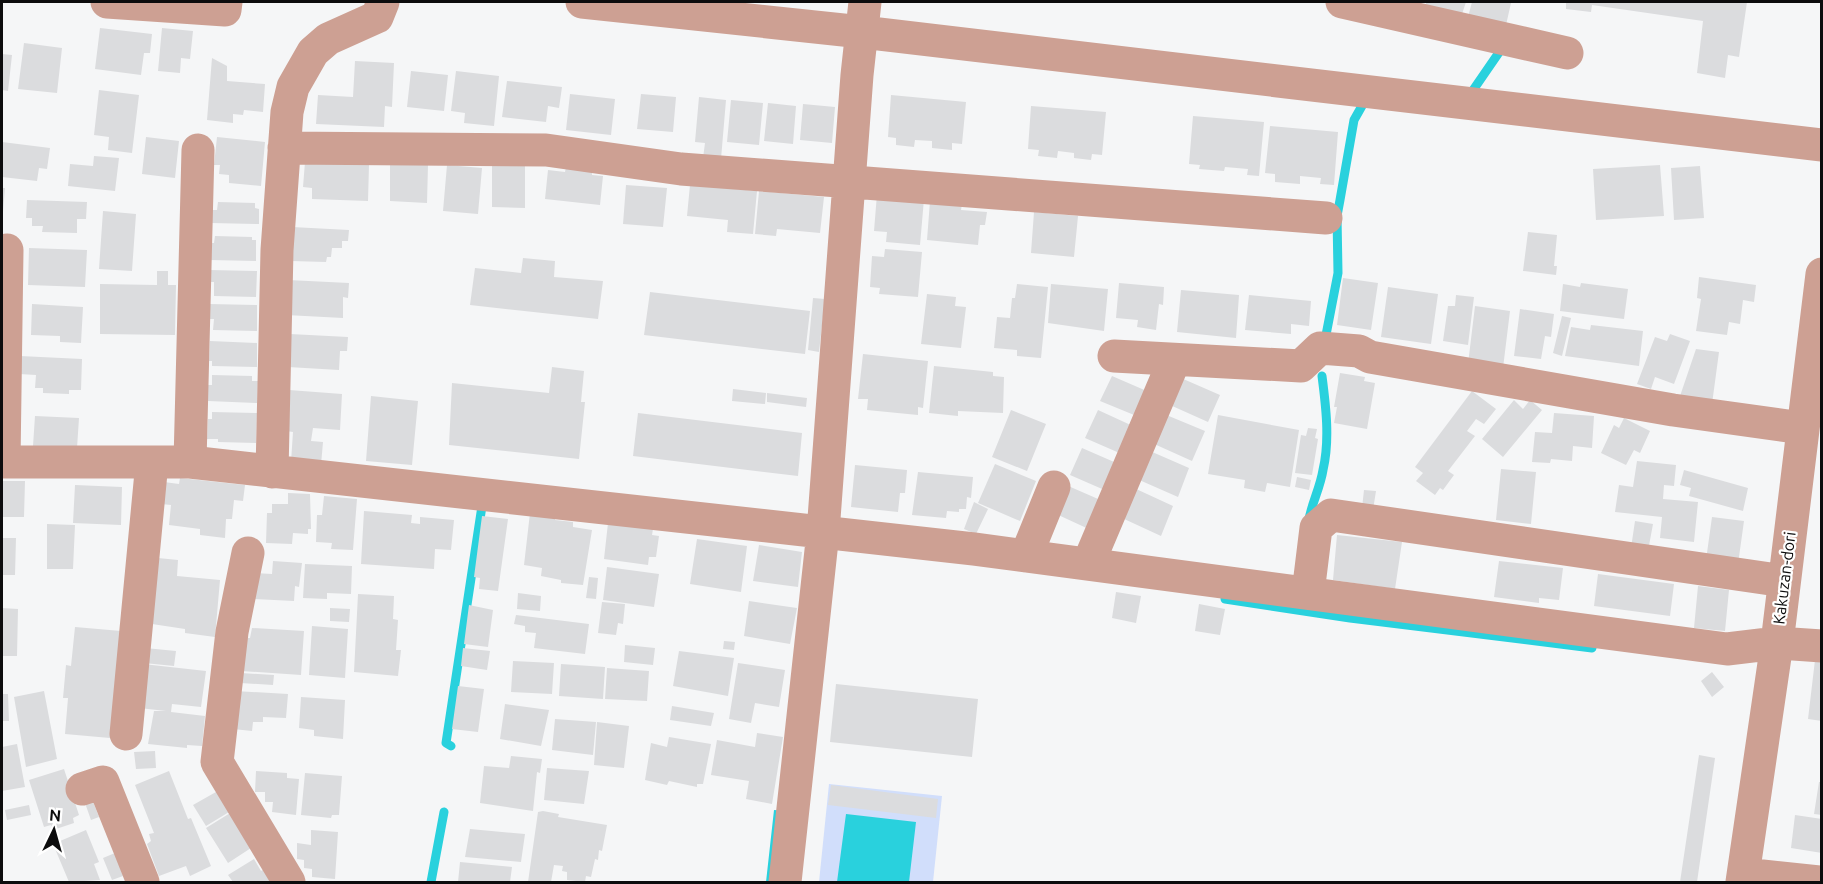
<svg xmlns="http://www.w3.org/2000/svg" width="1823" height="884" viewBox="0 0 1823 884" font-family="Ubuntu,sans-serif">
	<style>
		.green { fill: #d1defb }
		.water { fill: #29d1dd }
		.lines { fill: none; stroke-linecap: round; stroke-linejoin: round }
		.stream { stroke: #29d1dd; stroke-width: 9 }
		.building { fill: #dbdcde }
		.minor { stroke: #cda093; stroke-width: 33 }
		.labels { text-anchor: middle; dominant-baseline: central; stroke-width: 4.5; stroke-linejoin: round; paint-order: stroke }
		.street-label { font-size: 16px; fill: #0c0c0d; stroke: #fff }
	</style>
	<rect width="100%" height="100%" fill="#f5f6f7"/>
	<path class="green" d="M829,784l113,12 -9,86h-114z"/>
	<path class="water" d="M774,810l14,1 -7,71h-15z
		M846,814l70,8 -7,60h-72z"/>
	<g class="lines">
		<path class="stream" d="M1469,96l31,-45
			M1326,335l12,-62 -1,-57 3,-16 14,-80 13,-23
			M1308,524c3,-20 12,-35 15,-54 7,-30 3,-63 -1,-94
			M1225,599l125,19 242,30
			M451,746l-5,-3 36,-237
			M431,882l13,-70"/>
	</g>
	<path class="building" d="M1426,2h40l-4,12 -36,-9z
		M1472,2l39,1 -5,22 -38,-8z
		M1566,2h181l-8,55 -11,-2 -3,23 -28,-5 6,-52 -111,-16 -1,7 -25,-3z
		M100,28l52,6 -2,19h-6l-3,22 -46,-6z
		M162,28l31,3 -3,28 -9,-1 -1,15 -22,-2z
		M24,43l38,5 -5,45 -39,-4z
		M2,54l10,1 -4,36 -6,-1z
		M212,58l15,8v15l38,3 -2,28 -19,-2 -1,5 -10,-1v9l-26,-3z
		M355,61l39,2 -2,44 -7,-1 -1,21 -68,-3 2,-29 35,2z
		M411,71l37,4 -4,36 -37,-4z
		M456,71l43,5 -5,50 -30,-3 1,-10 -14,-2z
		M507,81l55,6 -3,21 -11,-2 -2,16 -44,-5z
		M99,90l40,5 -7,58 -24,-3 1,-13 -15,-2z
		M570,94l45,5 -4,36 -45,-5z
		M641,94l35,3 -3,35 -36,-3z
		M891,95l75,7 -4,42 -10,-1v7l-20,-2v-7l-17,-1 -1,7 -18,-2v-7l-8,-1z
		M699,97l27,3 -5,59 -18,-1 2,-15 -10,-1z
		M731,100l32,3 -4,42 -32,-3z
		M768,103l28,3 -3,38 -29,-3z
		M803,104l32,3 -3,36 -32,-3z
		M1031,106l75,6 -4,43 -10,-1 -1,6 -17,-2v-5l-16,-2 -1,7 -19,-2 1,-6 -11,-1z
		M1193,116l71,6 -5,54 -12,-1 1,-6 -23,-2 -1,4 -25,-2 1,-4 -11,-1z
		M1270,126l68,6 -4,53 -14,-1 1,-6 -21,-2v8l-25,-2v-8l-10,-1z
		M146,137l33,4 -4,37 -33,-4z
		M217,137l48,5 -4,44 -32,-3v-8l-10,-1 1,-9h-6z
		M2,142l48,6 -3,21 -8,-1 -2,13 -35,-4z
		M94,156l25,2 -4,33 -47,-5 2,-22 23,2z
		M305,162l64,3 -1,36 -56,-2v-11l-9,-1z
		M390,164l38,1 -1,38 -37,-2z
		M447,165l35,3 -4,46 -35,-3z
		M1660,165l4,51 -68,4 -3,-51z
		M492,166h33v42l-33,-1z
		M1700,166l4,52 -30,2 -3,-52z
		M566,167l26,3v5l11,1 -3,29 -55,-6 3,-29 17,2z
		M626,185l41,3 -4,39 -40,-3z
		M690,185l67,6 -4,43 -26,-2 1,-12 -41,-4z
		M2,188h3l-2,24h-1z
		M759,191l65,6 -4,36 -43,-4 -1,7 -21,-2z
		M877,194l47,5 -4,46 -34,-3 1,-10 -13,-1z
		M27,200l60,2 -1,17h-9v14l-35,-1 1,-6h-11v-8h-6z
		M930,201l32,3 -1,6 26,2 -2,13h-5l-2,20 -51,-5z
		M218,202l37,1v5l4,1v15l-48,-1 1,-13h5z
		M103,211l33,3 -4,57 -33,-2z
		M1034,212l44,4 -4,41 -43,-4z
		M292,227l57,3 -1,11h-6v7h-10l-1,9h-4l-1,5 -35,-1z
		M1528,232l29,3 -3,31h3l-1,9 -33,-4z
		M215,236l37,1v3h4v21l-46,-1v-17h4z
		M29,248l58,2 -2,37 -57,-2z
		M885,249l37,3 -4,45 -39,-3 1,-6 -10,-1 2,-31 12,1z
		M523,258l32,3 -1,16 49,4 -5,38 -128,-14 5,-37 46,5z
		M209,270l48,1 -1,26 -42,-1v-14h-5z
		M157,271h11v14h8l-1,50 -75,-1v-50l57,1z
		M1699,277l57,8 -2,17 -11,-2 -3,24 -11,-2 -2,13 -31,-4 5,-32 -4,-1z
		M1343,278l35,5 -7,47 -34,-5z
		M288,280l61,3 -1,15 -5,-1v21l-57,-3z
		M1119,283l45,4 -1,18 -4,-1 -3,26 -19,-3 1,-7 -22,-2z
		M1581,283l47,6 -4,30 -64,-8 3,-27 17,3z
		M1017,284l31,3 -7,71 -24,-2v-6l-23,-2 3,-31 13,1 2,-20h3z
		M1051,284l57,5 -4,42 -56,-8z
		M1388,287l50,7 -7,50 -50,-7z
		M1181,290l58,5 -3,43 -59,-6z
		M650,292l160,19 -5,43 -161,-19z
		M927,294l29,3 -1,9 11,1 -5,41 -40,-4z
		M1249,295l62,6 -2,25 -18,-2v10l-46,-4z
		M1456,295l18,2 -6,48 -25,-4 5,-35h7z
		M813,298l12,1 -6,53 -11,-2z
		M32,304l51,3 -2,36 -21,-1v-6l-29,-1z
		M209,304l48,1v26l-44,-1 1,-11h-5z
		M1475,306l35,5 -7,57 -35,-4z
		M1520,309l34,5 -3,23 -6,-1 -4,23 -27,-3z
		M1562,316l9,2 -9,38 -9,-3z
		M1591,325l52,6 -4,35 -74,-10 6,-29 19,3z
		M290,334l58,3 -1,14h-7l-1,19 -51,-3z
		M1670,334l20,7 -16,43 -19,-7 -4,12 -14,-5 18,-47 12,4z
		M210,341l47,2v24l-45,-1v-5h-3z
		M1696,349l23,3 -7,52 -33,-5z
		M863,354l65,7 -5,47 -5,-1v8l-51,-5 1,-11h-10z
		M20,356l62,3 -1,31h-12v4l-26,-1v-5h-8l1,-13 -17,-1z
		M934,366l59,6v4l11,1 -1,36 -45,-2v5l-29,-3z
		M552,367l32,4 -3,31h4l-6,57 -130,-14 3,-62 97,10z
		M1340,373l25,4 -1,4 11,2 -8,46 -33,-6 3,-16h-3z
		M212,375l40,1v5h6l-1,22 -49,-2v-16h4z
		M1112,376l37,16 -10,25 -39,-16z
		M1181,378l39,17 -12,27 -38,-17z
		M733,389l33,4 -1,11 -33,-3z
		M289,390l53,4 -2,36 -27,-2 -2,13 12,1 -2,23 -30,-3 2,-30 -7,-1z
		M1472,391l24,18 -12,15 -8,-5 -9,12 8,5 -27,35 6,4 -11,15 -3,-2 -5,7 -19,-14 7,-8 -8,-6z
		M767,393l40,5 -1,9 -39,-5z
		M371,396l47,5 -6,64 -46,-4z
		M1514,400l9,9 7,-9 12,10 -39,47 -21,-18z
		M1011,410l35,14 -19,47 -35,-14z
		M1098,410l37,17 -11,28 -39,-17z
		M212,412l45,1 -1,30 -38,-1v-3h-11l1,-20h4z
		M638,413l164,20 -4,43 -165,-20z
		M1554,413l40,3 -2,32 -19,-2 -1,15 -21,-2 -1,4 -18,-1 3,-30 17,1z
		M1164,414l41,17 -13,30 -40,-18z
		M1218,415l81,15 -9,57 -23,-4 -2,9 -21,-4 1,-8 -37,-6z
		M35,416l44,2 -2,30 -44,-2z
		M1624,418l26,13 -10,22 -6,-3 -8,15 -25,-12 13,-28 5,3z
		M1308,428l9,1 -2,9 3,1 -6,36 -17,-2 6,-38 5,1z
		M1082,448l39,17 -12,27 -39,-17z
		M1150,451l39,17 -11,29 -41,-18z
		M1637,461l39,4 -2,21 -10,-1 -1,14 35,3 -4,40 -34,-4 2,-21 -47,-5 4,-27 14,2z
		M995,464l41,17 -16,40 -42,-18z
		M855,465l52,5 -2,23h-5l-2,19 -47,-5z
		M1501,469l35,3 -5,52 -35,-4z
		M1684,470l64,18 -5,23 -54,-15 2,-8 -11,-3z
		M918,472l55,5 -2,21 -4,-1 -1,12h-7v3l-12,-1 -1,7 -34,-3z
		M1297,477l14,3 -2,10 -14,-3z
		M180,478l65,7 -2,16 -9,-1 -2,19h-6l-1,19 -25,-3v-6l-31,-4 2,-20 -10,-1 3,-22 15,2z
		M2,481h23l-1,36h-22z
		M75,485l47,2 -1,38 -48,-2z
		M1066,485l39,17 -12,29 -39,-18z
		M1134,488l39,18 -12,30 -39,-18z
		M1364,490l12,1 -3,19 -11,-2z
		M288,493l22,1 1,35h-3v5l-15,-1 -1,11 -26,-1 1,-30h5v-9h16z
		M324,496l33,3 -4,51 -22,-1 1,-6 -16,-1 1,-27h5z
		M974,502l14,7 -12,25 -12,-5z
		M364,511l48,4 -1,8 9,1v-7l34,3 -3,30 -16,-1 -1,20 -73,-5z
		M530,513l26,3 -1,4 18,2v5l19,3 -9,55 -22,-2v-3l-20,-4 1,-8 -18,-3z
		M482,516l26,3 -10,72 -19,-2 1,-11 -6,-1z
		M1712,517l32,4 -6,43 -32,-4z
		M1635,521l18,3 -5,27 -17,-3z
		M608,523l45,6 -1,6 7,1 -3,21h-7l-1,8 -44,-6z
		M47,524l28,1 -2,44h-26z
		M1337,535l65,7 -7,47 -62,-9z
		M2,538h14l-1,37h-13z
		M697,539l50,7 -6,46 -51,-8z
		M759,545l43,7 -4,35 -45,-6z
		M158,558l20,2 -1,16 43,4 -5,57 -30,-4v-4l-33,-5z
		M273,561l29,2 -3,24 -4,-1 -1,15 -42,-2 2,-26 18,1z
		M1499,561l64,7 -4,32 -20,-2v5l-45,-6z
		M305,564l47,2 -1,28 -24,-1v6l-24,-1z
		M607,567l52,7 -5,33 -51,-7z
		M1598,574l76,10 -4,32 -76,-10z
		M589,577l9,1 -2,21 -10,-1z
		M1698,586l31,4 -4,41 -31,-3z
		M1116,592l25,4 -5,27 -24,-5z
		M518,593l23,3 -1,15 -23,-2z
		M358,594l36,2 -1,23 5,1 -2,30h5l-3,26 -44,-4z
		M749,601l48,7 -7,36 -46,-8z
		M602,602l23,2 -2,20 -5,-1 -2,12 -18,-2z
		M1199,604l26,5 -5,26 -25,-4z
		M469,605l24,5 -5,37 -24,-3z
		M2,608l16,1 -1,47h-15z
		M330,608l20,1 -1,13 -19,-1z
		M516,615l73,9 -4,30 -51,-6 2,-15 -11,-1v-6l-11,-2z
		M312,626l36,3 -3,49 -36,-3z
		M75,627l46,4 -11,107 -45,-4 3,-36h-5l3,-33 5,1z
		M252,628l52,3 -3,44 -60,-4 3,-33h6z
		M724,641l11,1 -1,8 -11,-1z
		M625,645l30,3 -2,17 -29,-3z
		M145,648l31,3 -2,15 -30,-3z
		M463,648l27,3 -3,19 -26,-4z
		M679,651l55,7 -6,38 -55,-10z
		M1815,660l7,1v60l-14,-2z
		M513,661l41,2 -2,31 -41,-2z
		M738,663l47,7 -6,37 -24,-4 -4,20 -22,-4z
		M143,664l63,7 -5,36 -29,-3 -1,8 34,4 -3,30 -15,-1v3l-39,-4 6,-33h12l-27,-3z
		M561,664l44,3 -2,32 -44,-3z
		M607,668l42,3 -2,30 -42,-2z
		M1712,672l12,15 -12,10 -11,-16z
		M241,673l33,2 -1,10 -33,-2z
		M836,684l142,15 -6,58 -142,-15z
		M458,686l26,3 -6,43 -26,-3z
		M44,691l13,68 -31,8 -12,-70z
		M235,691l53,3 -2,24 -23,-1v5h-10l-1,9 -19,-2z
		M2,694h6l1,27h-7z
		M301,697l44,3 -2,39 -29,-3v-6l-15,-2z
		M505,704l44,6 -8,36 -41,-7z
		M672,706l42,7 -3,13 -41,-6z
		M555,719l41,3 -3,33 -41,-5z
		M597,722l32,4 -5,42 -30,-3z
		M757,733l26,4 -11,67 -26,-5 3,-18 -38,-6 6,-35 38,7z
		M669,737l42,7 -8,40h-6v3l-28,-6 -2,4 -22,-5 6,-37 16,4z
		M17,744l8,43 -23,4v-44z
		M155,751l1,17 -20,1 -2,-17z
		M1699,755l16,3 -18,124h-17z
		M511,756l31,3 -2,14 -3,-1 -4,39 -53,-8 4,-37 25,2z
		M547,768l42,3 -5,33 -40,-4z
		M64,769l15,46 -6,3 1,5 -21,7 -2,-5 -7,2 -15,-47z
		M169,771l19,48 3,-1 20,48 -21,10 -4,-10 -27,10 -12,-32 4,-3 -2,-7 5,-1 -19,-48z
		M256,771l31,2v5l12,1 -3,36 -24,-3 1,-10h-8v-10h-10z
		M305,773l37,3 -3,39h-7l-1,3 -30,-3z
		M1819,782h3v33l-8,-1z
		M831,785l107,14 -2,19 -108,-13z
		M223,788l11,21 -28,17 -13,-21z
		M92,799l7,18 -8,3 -6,-17z
		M29,805l2,10 -24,5 -2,-10z
		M235,810l22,34 -29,19 -22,-35z
		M543,811l16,3 -1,3 49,8 -5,26 -3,-1 -1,10 -3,-1 -4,18 -5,-1 -1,6 -18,-2v-8l-5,-1 1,-5 -9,-1 -3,17h-23l10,-70z
		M1795,815l27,4v34l-31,-5z
		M470,829l55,5 -4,28 -56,-5z
		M86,830l13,32 -5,2 6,16 -31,2 -16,-38z
		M311,830l27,2 -3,47 -23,-2v-8l-8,-1v-8l-7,-1v-16l14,2z
		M115,853l8,23 -11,4 -9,-22z
		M254,859l7,12 8,-5 9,16h-45l-5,-7z
		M460,862l52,5 -2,15h-52z"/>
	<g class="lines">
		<path class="minor" d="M107,2l118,8 1,-8
			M582,2l280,30 960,113
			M1342,2l225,51
			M284,148l262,2 135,19 645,49
			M1114,356l187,10 19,-18 39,3 11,6 303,53 129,18
			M2,462h188l784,87 753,100 50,-6 45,3
			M4,462l3,-212
			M190,462l8,-312
			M272,472l5,-222 10,-138 6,-25 20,-35 15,-13 49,-22 6,-15
			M248,553l-16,79 -15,130 72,120
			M1026,556l28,-69
			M1088,564l86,-203
			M1308,593l8,-65 15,-13 453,66
			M126,734l26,-272
			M82,789l21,-7 40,100
			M1744,874l75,8
			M785,882l38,-350 34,-457 8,-73
			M1742,882l35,-239 45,-369"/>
	</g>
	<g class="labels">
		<g class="street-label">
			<text transform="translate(1784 578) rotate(-83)">Kakuzan-dori</text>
		</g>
	</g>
	<rect width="1823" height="884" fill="none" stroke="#0c0c0d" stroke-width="6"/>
	<g transform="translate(54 830) rotate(5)" stroke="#ffffff" stroke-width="4.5" paint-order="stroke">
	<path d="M0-4.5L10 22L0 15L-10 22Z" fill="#0c0c0d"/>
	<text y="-9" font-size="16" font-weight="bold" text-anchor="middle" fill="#0c0c0d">N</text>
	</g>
</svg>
